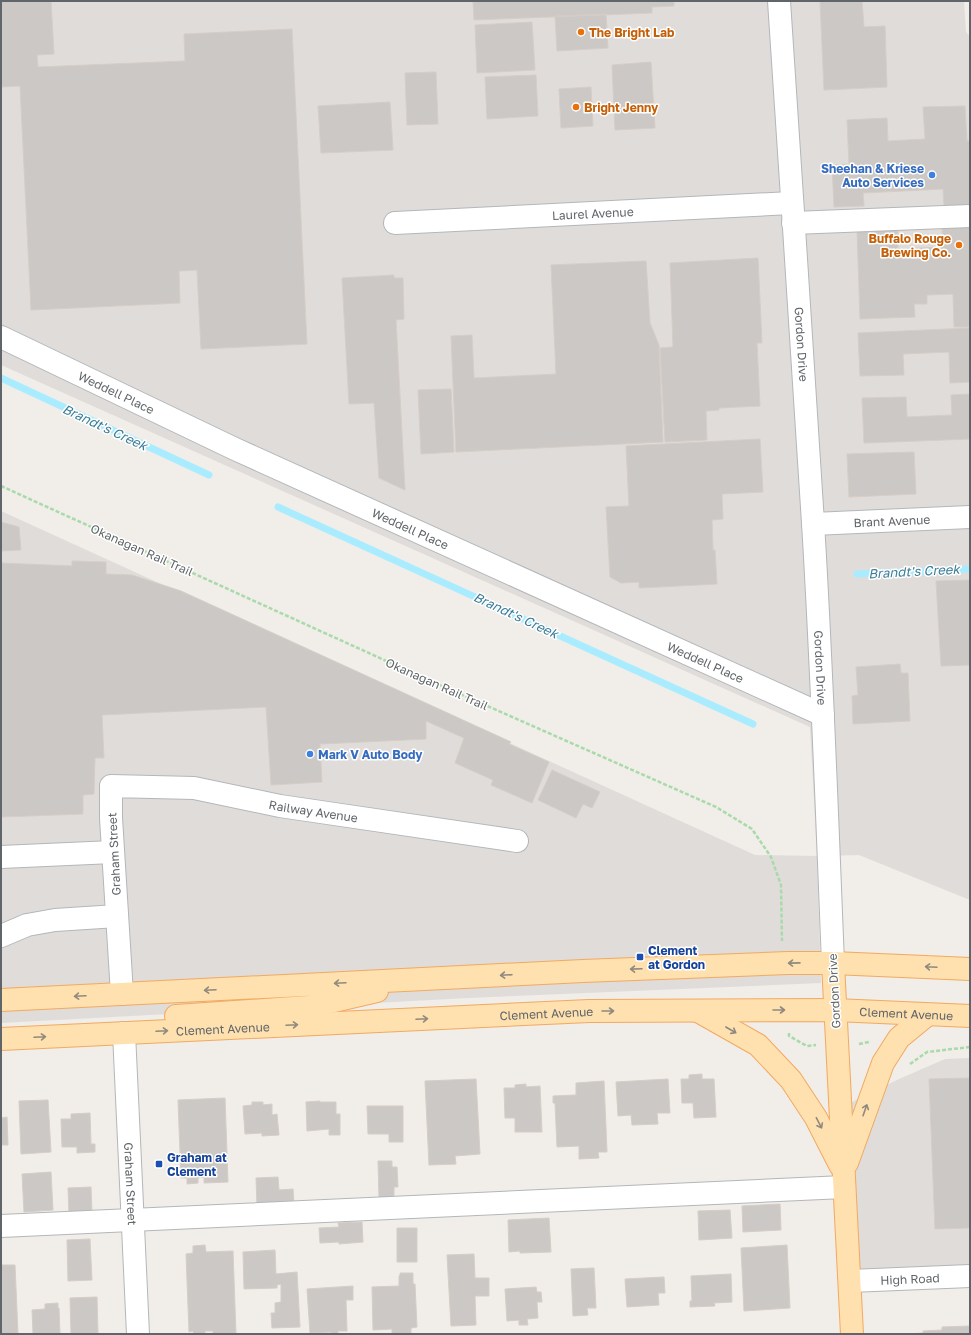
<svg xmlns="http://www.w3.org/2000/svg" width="971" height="1335" viewBox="0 0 971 1335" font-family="'Golos Text',sans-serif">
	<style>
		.industrial { fill: #e0dcda }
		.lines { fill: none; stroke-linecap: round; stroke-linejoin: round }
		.stream { stroke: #aaecff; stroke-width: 7 }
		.building { fill: #ccc8c5; stroke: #d6cdc6 }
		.minor-casing { stroke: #b3b7ba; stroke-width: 24 }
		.major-casing { stroke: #f2a960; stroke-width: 24 }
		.path { stroke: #a8daaa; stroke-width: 2.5; stroke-dasharray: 4 2; stroke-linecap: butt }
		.minor { stroke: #fff; stroke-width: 22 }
		.major { stroke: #ffe0af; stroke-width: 22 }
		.oneway { stroke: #8f8a7d }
		.food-dot { fill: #e8710a; stroke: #fff; stroke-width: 1.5 }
		.shop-dot { fill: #3f7fe0; stroke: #fff; stroke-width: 1.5 }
		.transit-dot { fill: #1a4fb4; stroke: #fff; stroke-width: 1.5 }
		.labels { text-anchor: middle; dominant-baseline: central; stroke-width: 3; stroke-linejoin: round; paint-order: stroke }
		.food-label { font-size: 12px; font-weight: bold; fill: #c56008; stroke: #fff; text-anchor: start }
		.shop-label { font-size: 12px; font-weight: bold; fill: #366cbe; stroke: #fff; text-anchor: end }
		.street-label { font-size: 12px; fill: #5f6568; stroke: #fff }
		.transit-label { font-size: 12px; font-weight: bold; fill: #164399; stroke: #fff; text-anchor: start }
		.water-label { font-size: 13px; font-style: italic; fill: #3c7d98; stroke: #fff }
	</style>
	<rect width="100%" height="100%" fill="#f1ede8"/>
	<path class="industrial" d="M1,1h963l2,31 4,5v863l-111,-45 -42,1 4,127 -353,15 -467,25v-512l754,344 62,1 -7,-129 -809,-362z
		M970,1058v218l-120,5 -10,-173 59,-29 46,-20z"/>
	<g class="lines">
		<path class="stream" d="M1,378l208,97
			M278,507l475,217
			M857,574l113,-5"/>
	</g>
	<path class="building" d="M1,1h50l3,53 -17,1 1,12 147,-6 -1,-27 108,-5 15,315 -106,5 -4,-79 -18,1 1,32 -149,7 -11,-224 -19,1z
		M473,1h201v5l-22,1v6l-178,7z
		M820,1h42l2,26 21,-1 2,61 -63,3z
		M606,14l2,34 -51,3 -2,-35z
		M532,22l3,48 -58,3 -2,-48z
		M651,62l4,66 -40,2 -3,-65z
		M436,72l2,52 -31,1 -2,-52z
		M536,75l2,41 -51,3 -2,-42z
		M591,87l2,39 -32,2 -2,-39z
		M390,102l3,48 -72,3 -3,-47z
		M965,106l2,35h2l1,14v50l-26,1 -1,-17 -80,4 1,13 -30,1 -2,-42 17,-1 -2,-44 40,-2 1,23 37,-2 -2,-32z
		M970,226v101h-16l-1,-33 -26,1v9h-13l1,13 -55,2 -3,-88 41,-1v19l45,-2 -1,-20z
		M758,258l4,85h-5l3,63 -41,2v2l-13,1 1,29 -42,2 -5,-94 13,-1 -3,-84z
		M646,261l4,62 9,22 4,97 -207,10 -5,-116 21,-1 2,43 82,-4 -5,-109z
		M394,275v3h9l1,41 -8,1 9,170 -26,-12 -5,-75 -25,1 -7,-126z
		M970,328v54l-20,1 -1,-31 -46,2 1,21 -44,1 -2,-43z
		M451,389l3,63 -33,2 -3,-64z
		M970,394v45l-106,4 -2,-45 44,-1 1,20 45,-2 -1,-20z
		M760,439l3,53 -41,2 1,25 -11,1 1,30h2l2,34 -78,4v-6l-18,1 -11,-6 -4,-70 23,-1 -3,-60z
		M914,452l2,42 -67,3 -2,-43z
		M1,522l18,5 2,23 -20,1z
		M72,561l34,1v12l26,1 49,16 330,151 -2,2 40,18 -17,41 -41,-18 2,-5 -38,-17 9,-25 -38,-17v18l-106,5 2,38 -51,3 -5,-78 -164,8 2,43h-9l-1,36 -11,1v19l-82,3v-254l71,3z
		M970,580v85l-29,1 -5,-85z
		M900,664l1,9h7l2,48 -57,3 -1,-28 6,-1 -2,-28z
		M552,770l48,22 -8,16 -9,-4 -7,14 -38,-18z
		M702,1074v5h12l2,38 -22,1 -1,-15h-11l-1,-24h8v-4z
		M970,1078v150l-35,1 -6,-150z
		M476,1079l4,75 -25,2 1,8 -27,1 -4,-84z
		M668,1079l2,34h-13l1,11 -26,1 -1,-10 -13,1 -2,-34z
		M604,1081l3,71h-9l1,6 -20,1v-13l-22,1 -2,-44h-2v-7l23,-1v-12z
		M526,1084v3l14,-1 2,46h-27v-14h-10l-1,-30h11v-3z
		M225,1098l3,84 -24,1v-6l-6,1v5l-11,1v-6h-6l-3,-78z
		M48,1100l3,52 -30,2 -2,-53z
		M320,1101v1h16v12h4v21h-11v-6l-22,2 -1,-29z
		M252,1102h11v3l9,-1v11l5,-1 2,21 -17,1v-3l-17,1 -2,-28 9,-1z
		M367,1106h36v36h-14v-8h-21z
		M90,1113l1,31h4v8l-18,1v-6h-15l-1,-28h10v-5z
		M7,1117l1,28h-7v-27z
		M378,1161h14v6h5l1,20h-4v11h-15z
		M51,1172l2,38 -29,2 -2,-38z
		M278,1177l1,13 14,-1 1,14 -37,3 -1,-28z
		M91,1187l1,26 -23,1 -1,-26z
		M780,1204l1,26 -38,2 -1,-26z
		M730,1210l2,28 -33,2 -1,-29z
		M549,1218l2,34 -31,1v-2l-11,1 -1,-32z
		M362,1222l1,20 -24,2v-2l-19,1 -1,-15 20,-1 -1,-4z
		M397,1228h20v34h-20z
		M90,1239l2,41 -24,1 -1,-41z
		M205,1245l1,7 27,-1 3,83h-23v-3h-8v3h-11l-1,-3 -4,1 -3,-78 7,-1v-7z
		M787,1245l3,63 -46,3 -3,-63z
		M275,1250l1,24 21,-2 3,55 -28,1 -1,-15h4v-10l6,-1v-18l-4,1v3l-33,1 -1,-37z
		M474,1254l1,24h14v18h-14l1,29 -25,1 -4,-71z
		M1,1265h14l3,69h-17z
		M594,1268l2,40h-9l1,7 -15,1 -2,-47z
		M400,1273h13v11h2l2,43 -6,1v5l-19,1v-5l-19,1 -1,-43 27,-1v-10l1,-1z
		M731,1274l1,28 -18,1 1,3 -25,1v-6h2l-1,-25z
		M664,1277l1,16h-7l1,12 -32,2 -2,-28z
		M353,1286v14h-7l1,31h-9v3h-7v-2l-21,1 -3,-44z
		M536,1287l1,5h4l1,10h-5l1,16 -11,1 1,6h-9v-5l-12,1 -2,-32z
		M97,1297l1,36 -27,1 -1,-36z
		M58,1303v5h1l1,26h-27l-1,-24 13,-1v-5z
		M970,1326v8h-63l16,-1v-2l19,-1v-3z"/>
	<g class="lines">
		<defs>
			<g id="minor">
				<path id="s1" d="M779,1c11,174 24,348 34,522 9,146 14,293 20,440"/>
				<path id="s2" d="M395,223l396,-20"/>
				<path d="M793,223l177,-7"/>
				<path id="s3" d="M1,337l234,112 588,266"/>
				<path id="s4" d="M813,524l157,-7"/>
				<path d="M1,857l112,-5"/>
				<path d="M1,936l26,-11 28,-5 62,-4"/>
				<path id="s5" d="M122,994l-11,-176v-32l83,2 86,18 237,35"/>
				<path id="s6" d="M124,1033l14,301"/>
				<path d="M1,1226l843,-39"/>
				<path id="s7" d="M850,1281l120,-5"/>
			</g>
			<g id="major">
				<path d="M833,963l19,371"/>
				<path d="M1,1000l582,-29 205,-8h45l137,6"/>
				<path d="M698,1011l60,34 33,35 25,38 24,47"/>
				<path d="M176,1016l132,-9 69,-16"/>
				<path id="s8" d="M1,1039l588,-28 246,-1 135,6"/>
				<path d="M847,1163l36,-100 16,-25 28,-23"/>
			</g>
		</defs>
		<use href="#minor" class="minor-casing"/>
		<use href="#major" class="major-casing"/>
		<path class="path" d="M1,486l414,188 301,133 36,22 19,28 10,28 1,56
			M789,1033v3l18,10 9,-1
			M859,1044l10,-2
			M910,1064l17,-12 43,-5"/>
		<use href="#minor" class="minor"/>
		<use href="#major" class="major"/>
	</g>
	<defs><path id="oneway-shaft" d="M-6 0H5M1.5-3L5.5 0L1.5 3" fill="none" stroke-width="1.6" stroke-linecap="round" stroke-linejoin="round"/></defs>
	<g class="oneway">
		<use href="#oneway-shaft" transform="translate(794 963) rotate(179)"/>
		<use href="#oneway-shaft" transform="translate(931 967) rotate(-177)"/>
		<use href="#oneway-shaft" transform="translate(636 969) rotate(178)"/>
		<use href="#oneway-shaft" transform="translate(506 975) rotate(177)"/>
		<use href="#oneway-shaft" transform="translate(340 983) rotate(177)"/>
		<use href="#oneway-shaft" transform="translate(210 990) rotate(177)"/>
		<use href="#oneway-shaft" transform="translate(80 996) rotate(177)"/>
		<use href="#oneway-shaft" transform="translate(779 1010)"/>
		<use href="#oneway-shaft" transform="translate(608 1011)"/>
		<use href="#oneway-shaft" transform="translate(422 1019) rotate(-3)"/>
		<use href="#oneway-shaft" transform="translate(292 1025) rotate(-3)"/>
		<use href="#oneway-shaft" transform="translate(731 1030) rotate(30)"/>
		<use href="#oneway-shaft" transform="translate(162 1031) rotate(-3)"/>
		<use href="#oneway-shaft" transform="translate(40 1037) rotate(-3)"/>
		<use href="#oneway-shaft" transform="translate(865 1110) rotate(-71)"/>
		<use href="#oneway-shaft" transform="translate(819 1123) rotate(63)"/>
	</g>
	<g class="food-dot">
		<circle cx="581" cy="32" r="4"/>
		<circle cx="576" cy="107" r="4"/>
		<circle cx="959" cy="245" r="4"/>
	</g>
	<g class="shop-dot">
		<circle cx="932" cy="175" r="4"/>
		<circle cx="310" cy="754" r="4"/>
	</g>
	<g class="transit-dot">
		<rect x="636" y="953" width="8" height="8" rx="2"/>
		<rect x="155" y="1160" width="8" height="8" rx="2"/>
	</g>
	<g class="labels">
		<g class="food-label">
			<text x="589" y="32">The Bright Lab</text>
			<text x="584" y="107">Bright Jenny</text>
			<text x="951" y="238" text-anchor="end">Buffalo Rouge<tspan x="951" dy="14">Brewing Co.</tspan></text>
		</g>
		<g class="shop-label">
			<text x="924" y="168">Sheehan &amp; Kriese<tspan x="924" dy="14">Auto Services</tspan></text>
			<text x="318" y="754" text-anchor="start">Mark V Auto Body</text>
		</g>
		<g class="street-label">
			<text stroke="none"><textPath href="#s2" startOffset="198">Laurel Avenue</textPath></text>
			<text stroke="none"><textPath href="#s1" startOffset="344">Gordon Drive</textPath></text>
			<text stroke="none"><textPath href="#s3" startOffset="128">Weddell Place</textPath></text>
			<text stroke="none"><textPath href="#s4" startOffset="79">Brant Avenue</textPath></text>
			<text stroke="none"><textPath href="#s3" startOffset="452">Weddell Place</textPath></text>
			<text transform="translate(142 550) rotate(24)">Okanagan Rail Trail</text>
			<text stroke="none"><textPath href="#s3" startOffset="776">Weddell Place</textPath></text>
			<text stroke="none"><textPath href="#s1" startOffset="668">Gordon Drive</textPath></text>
			<text transform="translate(437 684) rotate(24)">Okanagan Rail Trail</text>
			<text stroke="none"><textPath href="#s5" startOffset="413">Railway Avenue</textPath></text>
			<text transform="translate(114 854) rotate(-93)">Graham Street</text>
			<text transform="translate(834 991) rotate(-93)">Gordon Drive</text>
			<text stroke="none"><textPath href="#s8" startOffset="546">Clement Avenue</textPath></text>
			<text stroke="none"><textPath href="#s8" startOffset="906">Clement Avenue</textPath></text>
			<text stroke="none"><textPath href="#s8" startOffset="222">Clement Avenue</textPath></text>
			<text stroke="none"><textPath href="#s6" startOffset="151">Graham Street</textPath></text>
			<text stroke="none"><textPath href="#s7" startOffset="60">High Road</textPath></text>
		</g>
		<g class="transit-label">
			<text x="648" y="950">Clement<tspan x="648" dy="14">at Gordon</tspan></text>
			<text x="167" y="1157">Graham at<tspan x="167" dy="14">Clement</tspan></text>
		</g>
		<g class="water-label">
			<text transform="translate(105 427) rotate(25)">Brandt's Creek</text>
			<text transform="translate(914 571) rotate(-3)">Brandt's Creek</text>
			<text transform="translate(516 615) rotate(25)">Brandt's Creek</text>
		</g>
	</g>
	<rect width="971" height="1335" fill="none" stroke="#5f6568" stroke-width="4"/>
</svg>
